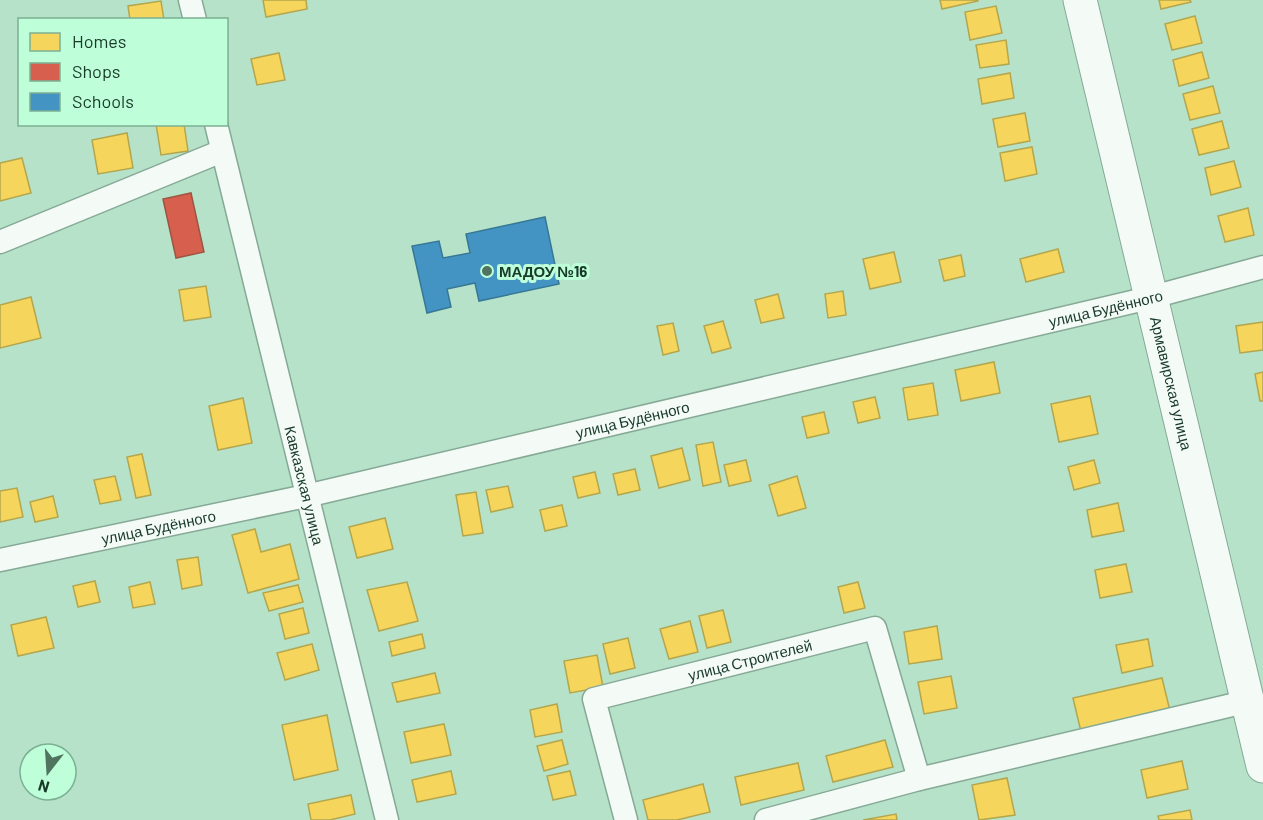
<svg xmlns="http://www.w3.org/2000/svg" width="1263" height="820" viewBox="0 0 1263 820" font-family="Barlow,sans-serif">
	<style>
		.homes { fill: #f6d55c; stroke: #b3a64d; stroke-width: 1.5 }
		.shops { fill: #d6604d; stroke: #9d5542; stroke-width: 1.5 }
		.schools { fill: #4393c3; stroke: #367895; stroke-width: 1.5 }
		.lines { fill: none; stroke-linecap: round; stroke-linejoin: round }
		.street-casing { stroke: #86a996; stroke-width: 25 }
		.primary-casing { stroke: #86a996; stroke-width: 35 }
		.street { stroke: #f4fbf7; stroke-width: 22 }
		.primary { stroke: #f4fbf7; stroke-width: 33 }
		.poi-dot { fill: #4f7561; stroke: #befed9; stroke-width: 2 }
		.labels { text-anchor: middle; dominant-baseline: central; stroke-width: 6; stroke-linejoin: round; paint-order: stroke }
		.poi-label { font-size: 15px; font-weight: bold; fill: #183a29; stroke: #befed9; text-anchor: start }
		.street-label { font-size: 15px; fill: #183a29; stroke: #befed9 }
	</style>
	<rect width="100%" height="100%" fill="#b6e2c9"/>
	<path class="homes" d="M263,0h43l1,9 -41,8z
		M940,0h38v1l-36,8z
		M1159,0h31l1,2 -30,7z
		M161,1l3,19h-34l-2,-14z
		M996,6l6,27 -32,7 -5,-28z
		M1195,16l7,27 -30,7 -7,-26z
		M1006,40l3,24 -29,4 -4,-23z
		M1202,52l7,26 -30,8 -6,-26z
		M279,53l6,27 -28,5 -6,-26z
		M1010,73l4,25 -32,6 -4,-25z
		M1213,86l7,27 -30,7 -7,-26z
		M1025,113l5,28 -32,6 -5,-28z
		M1222,121l7,27 -30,7 -7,-26z
		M156,124h28l4,27 -27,4z
		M127,133l6,35 -35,6 -6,-34z
		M1032,147l5,27 -32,7 -5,-28z
		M22,158l9,35 -31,8v-38z
		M1234,161l7,26 -30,8 -6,-27z
		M1248,208l6,27 -29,7 -7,-26z
		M1058,249l6,23 -38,10 -6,-23z
		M894,252l7,30 -31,7 -7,-30z
		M961,255l4,21 -21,5 -5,-21z
		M206,286l5,31 -27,4 -5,-31z
		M843,291l3,24 -18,3 -3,-24z
		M778,294l6,24 -23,5 -6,-23z
		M31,297l10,41 -41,10v-43z
		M723,321l8,27 -19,5 -8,-27z
		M1263,322v28l-23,3 -4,-27z
		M673,323l6,28 -16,4 -6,-29z
		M994,362l6,31 -39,8 -6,-31z
		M1263,372v29h-3l-5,-27z
		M933,383l5,32 -30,5 -5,-32z
		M1090,396l8,38 -39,8 -8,-38z
		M875,397l5,21 -22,5 -5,-21z
		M243,398l9,45 -34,7 -9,-44z
		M824,412l5,21 -22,5 -5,-21z
		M713,442l8,40 -18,4 -7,-41z
		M682,448l8,32 -31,8 -8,-32z
		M142,454l9,41 -15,3 -9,-41z
		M746,460l5,21 -22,5 -5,-21z
		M1094,460l6,23 -26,7 -6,-23z
		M635,469l5,21 -22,5 -5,-21z
		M595,472l5,21 -22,5 -5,-21z
		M115,476l6,24 -21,4 -6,-24z
		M797,476l9,32 -28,8 -9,-31z
		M508,486l5,21 -22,5 -5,-22z
		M17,488l6,29 -23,5v-31z
		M476,492l7,41 -20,3 -7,-41z
		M53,496l5,21 -23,5 -5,-20z
		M1118,503l6,28 -32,6 -5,-27z
		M562,505l5,21 -22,5 -5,-21z
		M385,518l8,31 -36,9 -8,-31z
		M255,529l6,23 29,-8 9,35 -51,14 -16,-58z
		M198,557l4,28 -20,4 -5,-29z
		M1126,564l6,28 -32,6 -5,-28z
		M95,581l5,21 -22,5 -5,-21z
		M150,582l5,22 -22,4 -4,-21z
		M407,582l11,39 -39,10 -12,-41z
		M858,582l7,26 -21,5 -6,-26z
		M298,585l5,17 -34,9 -6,-18z
		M303,608l6,25 -24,6 -6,-25z
		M723,610l8,32 -24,6 -8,-32z
		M46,617l8,31 -36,8 -7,-31z
		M690,621l8,31 -29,7 -9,-30z
		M937,626l5,33 -33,5 -5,-32z
		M422,634l3,14 -33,8 -3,-14z
		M628,638l7,30 -25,6 -7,-30z
		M1148,639l5,27 -31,7 -6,-28z
		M312,644l7,26 -34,10 -8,-27z
		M597,655l6,32 -33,6 -6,-32z
		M435,673l5,20 -43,9 -5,-19z
		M951,676l6,32 -33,6 -6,-32z
		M1162,678l9,37 -89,21 -9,-38z
		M557,704l5,28 -27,5 -5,-27z
		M327,715l11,55 -44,10 -12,-55z
		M444,724l7,31 -40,8 -7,-31z
		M562,740l6,24 -24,7 -7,-25z
		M885,740l8,27 -60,15 -7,-26z
		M1182,761l6,28 -41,9 -6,-28z
		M798,763l6,27 -63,15 -6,-28z
		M451,771l5,23 -39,8 -5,-22z
		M570,771l6,24 -23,5 -6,-24z
		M1007,778l8,37 -36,5 -7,-35z
		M703,784l7,28 -33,8h-29l-5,-20z
		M351,795l4,19 -25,6h-19l-3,-16z
		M1190,810l2,10h-33l-1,-4z
		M896,814l1,6h-34z"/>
	<path class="shops" d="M191,193l13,59 -28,6 -13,-59z"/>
	<path class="schools" d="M545,217l14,67 -80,17 -4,-18 -28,6 4,18 -24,6 -15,-67 27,-5 4,17 27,-5 -4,-19z"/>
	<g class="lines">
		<defs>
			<g id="street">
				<path d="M190,0l5,20"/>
				<path id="s1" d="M216,124l171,696"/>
				<path d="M0,242l222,-91"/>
				<path id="s2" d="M0,560l306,-64 843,-198 114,-31"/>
				<path id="s3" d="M626,820l-32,-121 281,-71 44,151"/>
				<path d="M766,820l153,-41 330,-78"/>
			</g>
			<g id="primary">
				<path id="s4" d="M1080,0l183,766"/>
			</g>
		</defs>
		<use href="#street" class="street-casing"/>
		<use href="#primary" class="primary-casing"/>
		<use href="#street" class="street"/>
		<use href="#primary" class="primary"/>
	</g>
	<circle class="poi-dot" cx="487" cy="271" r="6"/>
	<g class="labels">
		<g class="poi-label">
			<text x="499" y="271">МАДОУ №16</text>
		</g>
		<g class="street-label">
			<text stroke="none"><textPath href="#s2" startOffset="1134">улица Будённого</textPath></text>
			<text stroke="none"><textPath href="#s4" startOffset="394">Армавирская улица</textPath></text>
			<text stroke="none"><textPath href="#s2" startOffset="648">улица Будённого</textPath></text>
			<text stroke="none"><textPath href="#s1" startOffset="372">Кавказская улица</textPath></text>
			<text stroke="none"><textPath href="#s2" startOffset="162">улица Будённого</textPath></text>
			<text stroke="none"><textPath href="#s3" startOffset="286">улица Строителей</textPath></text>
		</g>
	</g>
	<rect x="18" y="18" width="210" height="108" fill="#befed9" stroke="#7cb093" stroke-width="1.5"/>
	<rect x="30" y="33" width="30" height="18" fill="#f6d55c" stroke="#7cb093" stroke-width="1.5"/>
	<text x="72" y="48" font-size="18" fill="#183a29">Homes</text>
	<rect x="30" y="63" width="30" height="18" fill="#d6604d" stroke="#7cb093" stroke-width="1.5"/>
	<text x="72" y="78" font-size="18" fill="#183a29">Shops</text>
	<rect x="30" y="93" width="30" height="18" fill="#4393c3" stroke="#7cb093" stroke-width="1.5"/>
	<text x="72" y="108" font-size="18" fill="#183a29">Schools</text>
	<g transform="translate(48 772) rotate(197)"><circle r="28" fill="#befed9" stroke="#7cb093" stroke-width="1.5"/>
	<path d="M0-4.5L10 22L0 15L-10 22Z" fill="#4f7561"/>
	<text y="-9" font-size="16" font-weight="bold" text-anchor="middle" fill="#183a29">N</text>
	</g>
</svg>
